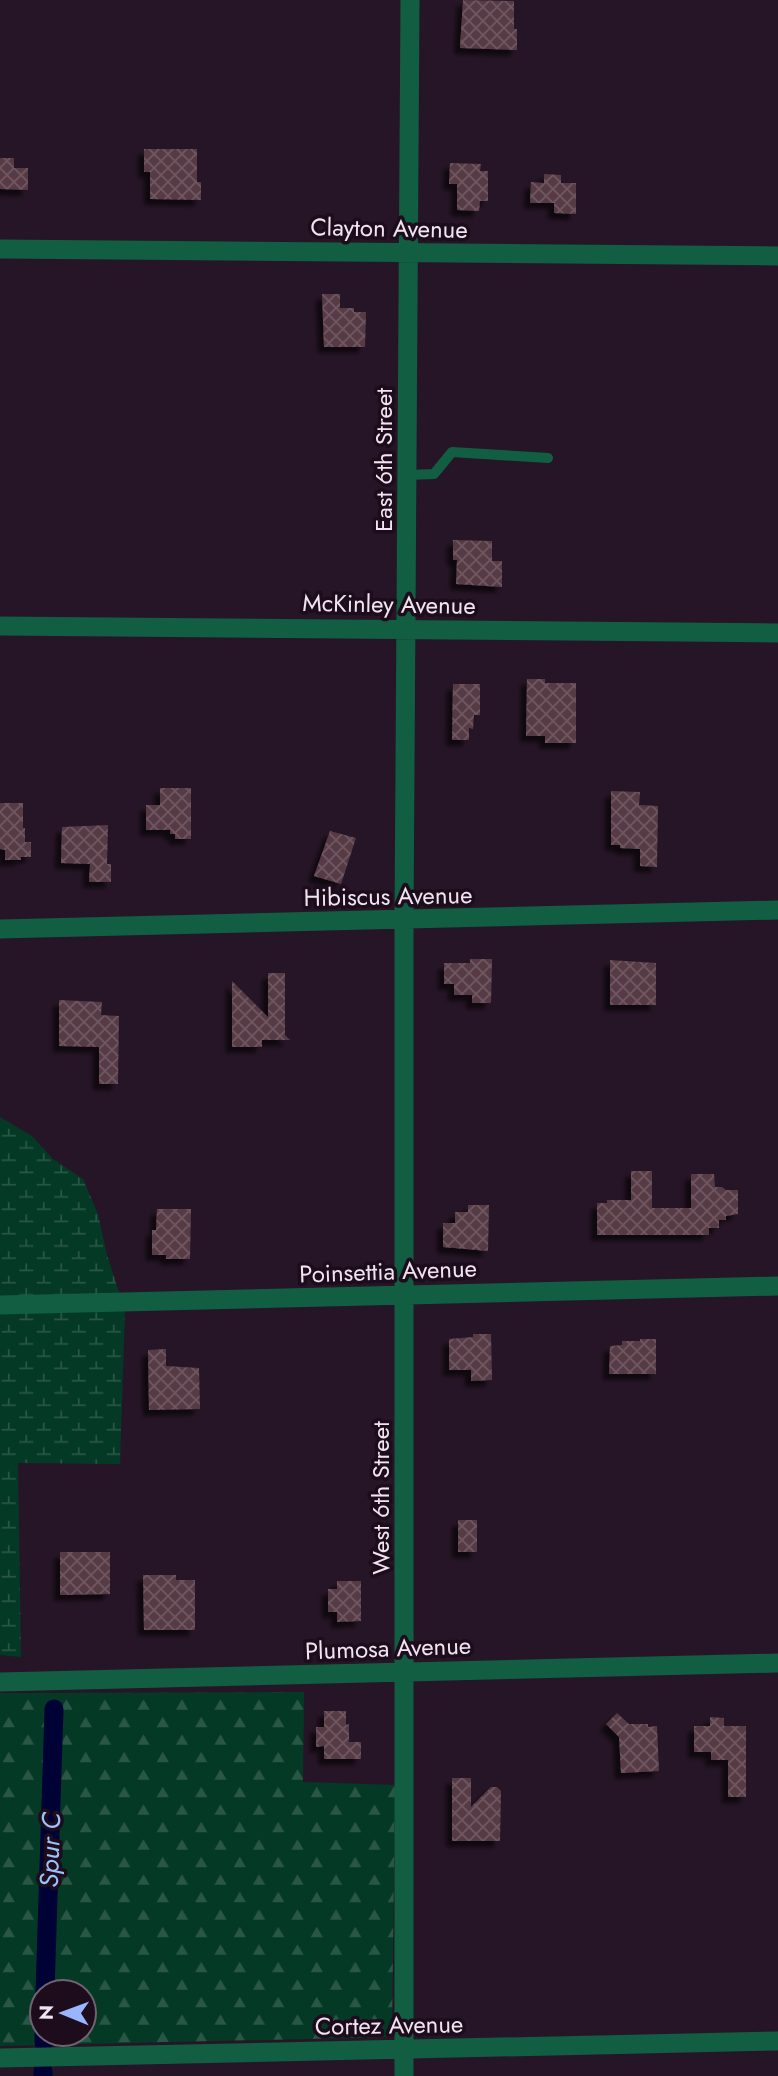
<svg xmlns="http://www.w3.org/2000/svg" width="778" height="2076" viewBox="0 0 778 2076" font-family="Jost,sans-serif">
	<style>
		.forest { fill: url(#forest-firs); fill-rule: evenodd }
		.wetland { fill: url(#wetland-marsh) }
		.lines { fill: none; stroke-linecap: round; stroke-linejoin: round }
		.canal { stroke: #000236; stroke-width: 19 }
		.building { fill: url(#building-cross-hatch); filter: url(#shadow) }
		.lane { stroke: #125e43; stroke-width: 10 }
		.street { stroke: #125e43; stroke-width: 19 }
		.labels { text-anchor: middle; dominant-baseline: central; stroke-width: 7; stroke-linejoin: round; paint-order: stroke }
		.street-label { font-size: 24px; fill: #f0e4f0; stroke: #1c0c1c }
		.water-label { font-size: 26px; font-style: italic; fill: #9cc2fe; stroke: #1c0c1c }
	</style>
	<defs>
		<pattern id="forest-firs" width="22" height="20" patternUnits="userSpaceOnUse" patternTransform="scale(1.75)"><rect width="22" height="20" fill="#043925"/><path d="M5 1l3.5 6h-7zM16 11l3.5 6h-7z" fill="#295645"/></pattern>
		<pattern id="wetland-marsh" width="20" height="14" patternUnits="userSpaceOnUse" patternTransform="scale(1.75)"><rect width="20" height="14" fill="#043925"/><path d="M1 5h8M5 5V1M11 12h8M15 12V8" fill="none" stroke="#295645"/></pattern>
		<pattern id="building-cross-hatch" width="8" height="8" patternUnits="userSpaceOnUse" patternTransform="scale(1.75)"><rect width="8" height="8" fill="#563b45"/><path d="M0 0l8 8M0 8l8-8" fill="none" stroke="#6f5760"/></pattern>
		<filter id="shadow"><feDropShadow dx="-6" dy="6" stdDeviation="2" flood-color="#0009"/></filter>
	</defs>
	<rect width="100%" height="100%" fill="#261526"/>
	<path class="forest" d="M304,1692l-1,90 92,3 -3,252 -392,9v-353zM42,1992h42v42h-42z"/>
	<path class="wetland" d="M0,1117l32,19 21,23 30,20 15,35 9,41 18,56 -5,153 -102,-1 3,194 -21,-2z"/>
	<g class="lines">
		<path class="canal" d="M45,1992l9,-283
			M44,2042v-8
			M43,2076v-5"/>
	</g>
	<path class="building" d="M463,0l51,1v28h3v21l-57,-2z
		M144,149h53v33h4v18l-51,-1v-27h-6z
		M0,158h14v10h14v22l-28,-1z
		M450,163l31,1 -1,7h8v30h-8l-1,10 -22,-1v-26h-8z
		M544,174l17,1v8h15v31l-22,-1v-10h-24l1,-21 13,1z
		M322,294h18v14h14v4h12l-1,35h-41z
		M453,540l39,1v20h10v26l-46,-3 1,-24h-4z
		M527,679h18v4h31v60h-31v-7h-19z
		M453,684h27v31h-6l-1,14 -4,-1v12h-17z
		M160,788h31v51h-16v-5h-5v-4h-24v-25h14z
		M611,791l29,1 -1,13 19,1 -1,61 -17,-1v-17l-20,-1v-3h-9z
		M0,803h23v25h2v14h6v15h-10v3h-16v-10l-5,-1z
		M108,825l-1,39h4v18h-22l1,-18 -29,-1 1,-36z
		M330,831l26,7 -15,46 -27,-8z
		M470,959h22l-1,44h-19v-8h-18v-11h-10v-21h26z
		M610,960l46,3v42h-46z
		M268,973h17v62l5,5h-28v7h-30v-66l36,36z
		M59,1000l43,2 -1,13 18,1 -1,68h-19v-37l-40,-1z
		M631,1171h21v37h39v-34h23l1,13h7l4,3h12v24l-12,2v4h-7v8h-10v7h-112v-32h10v-3h24z
		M468,1205h21l-1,46 -45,-4v-24h12v-11h13z
		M157,1209h34l-1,50h-24v-4h-14v-25h4z
		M473,1334h18l1,46 -21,1v-11h-22v-31l24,-2z
		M640,1339h16v35h-47l1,-28 12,-1v-4h18z
		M166,1349v17l33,2 1,41 -51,1 -1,-60z
		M458,1520h19v32h-19z
		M60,1552h50v42l-50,1z
		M143,1575h33v5h19v50h-51z
		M337,1581h24v40l-24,1v-10h-9v-23h9z
		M324,1711h22v14l3,-1v18h12v17h-37v-13l-8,1v-20h8z
		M617,1713l12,11h19v3l9,-1 2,45 -38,2 -2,-36 -13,-13z
		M710,1717l14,1v8h22v71h-18v-37h-17v-8h-17v-26h16z
		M452,1778h19v29l20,-20h6l4,4 -1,50h-48z"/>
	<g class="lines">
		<path class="lane" d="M407,475l27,-1 18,-22 96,6"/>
		<path class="street" d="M0,249l778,7
			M0,626l778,7
			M0,929l778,-19
			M0,1305l778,-19
			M0,1682l778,-19
			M0,2058l778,-17
			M404,2076v-1156l6,-920"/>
	</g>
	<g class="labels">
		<g class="street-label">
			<text transform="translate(389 228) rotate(1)">Clayton Avenue</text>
			<text transform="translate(383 460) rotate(-90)">East 6th Street</text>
			<text transform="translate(389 604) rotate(1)">McKinley Avenue</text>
			<text transform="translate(388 896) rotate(-1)">Hibiscus Avenue</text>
			<text transform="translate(388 1271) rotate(-2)">Poinsettia Avenue</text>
			<text transform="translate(380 1498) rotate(-90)">West 6th Street</text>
			<text transform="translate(388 1648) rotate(-2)">Plumosa Avenue</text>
			<text transform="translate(389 2025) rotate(-1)">Cortez Avenue</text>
		</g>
		<g class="water-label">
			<text transform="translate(50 1850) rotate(-88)">Spur C</text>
		</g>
	</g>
	<g transform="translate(63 2013) rotate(271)"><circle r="33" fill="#1c0c1c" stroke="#716271" stroke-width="2"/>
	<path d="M0-5L12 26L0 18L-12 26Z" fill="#98b5fd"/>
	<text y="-10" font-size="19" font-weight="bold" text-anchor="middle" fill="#f0e4f0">N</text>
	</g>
</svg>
